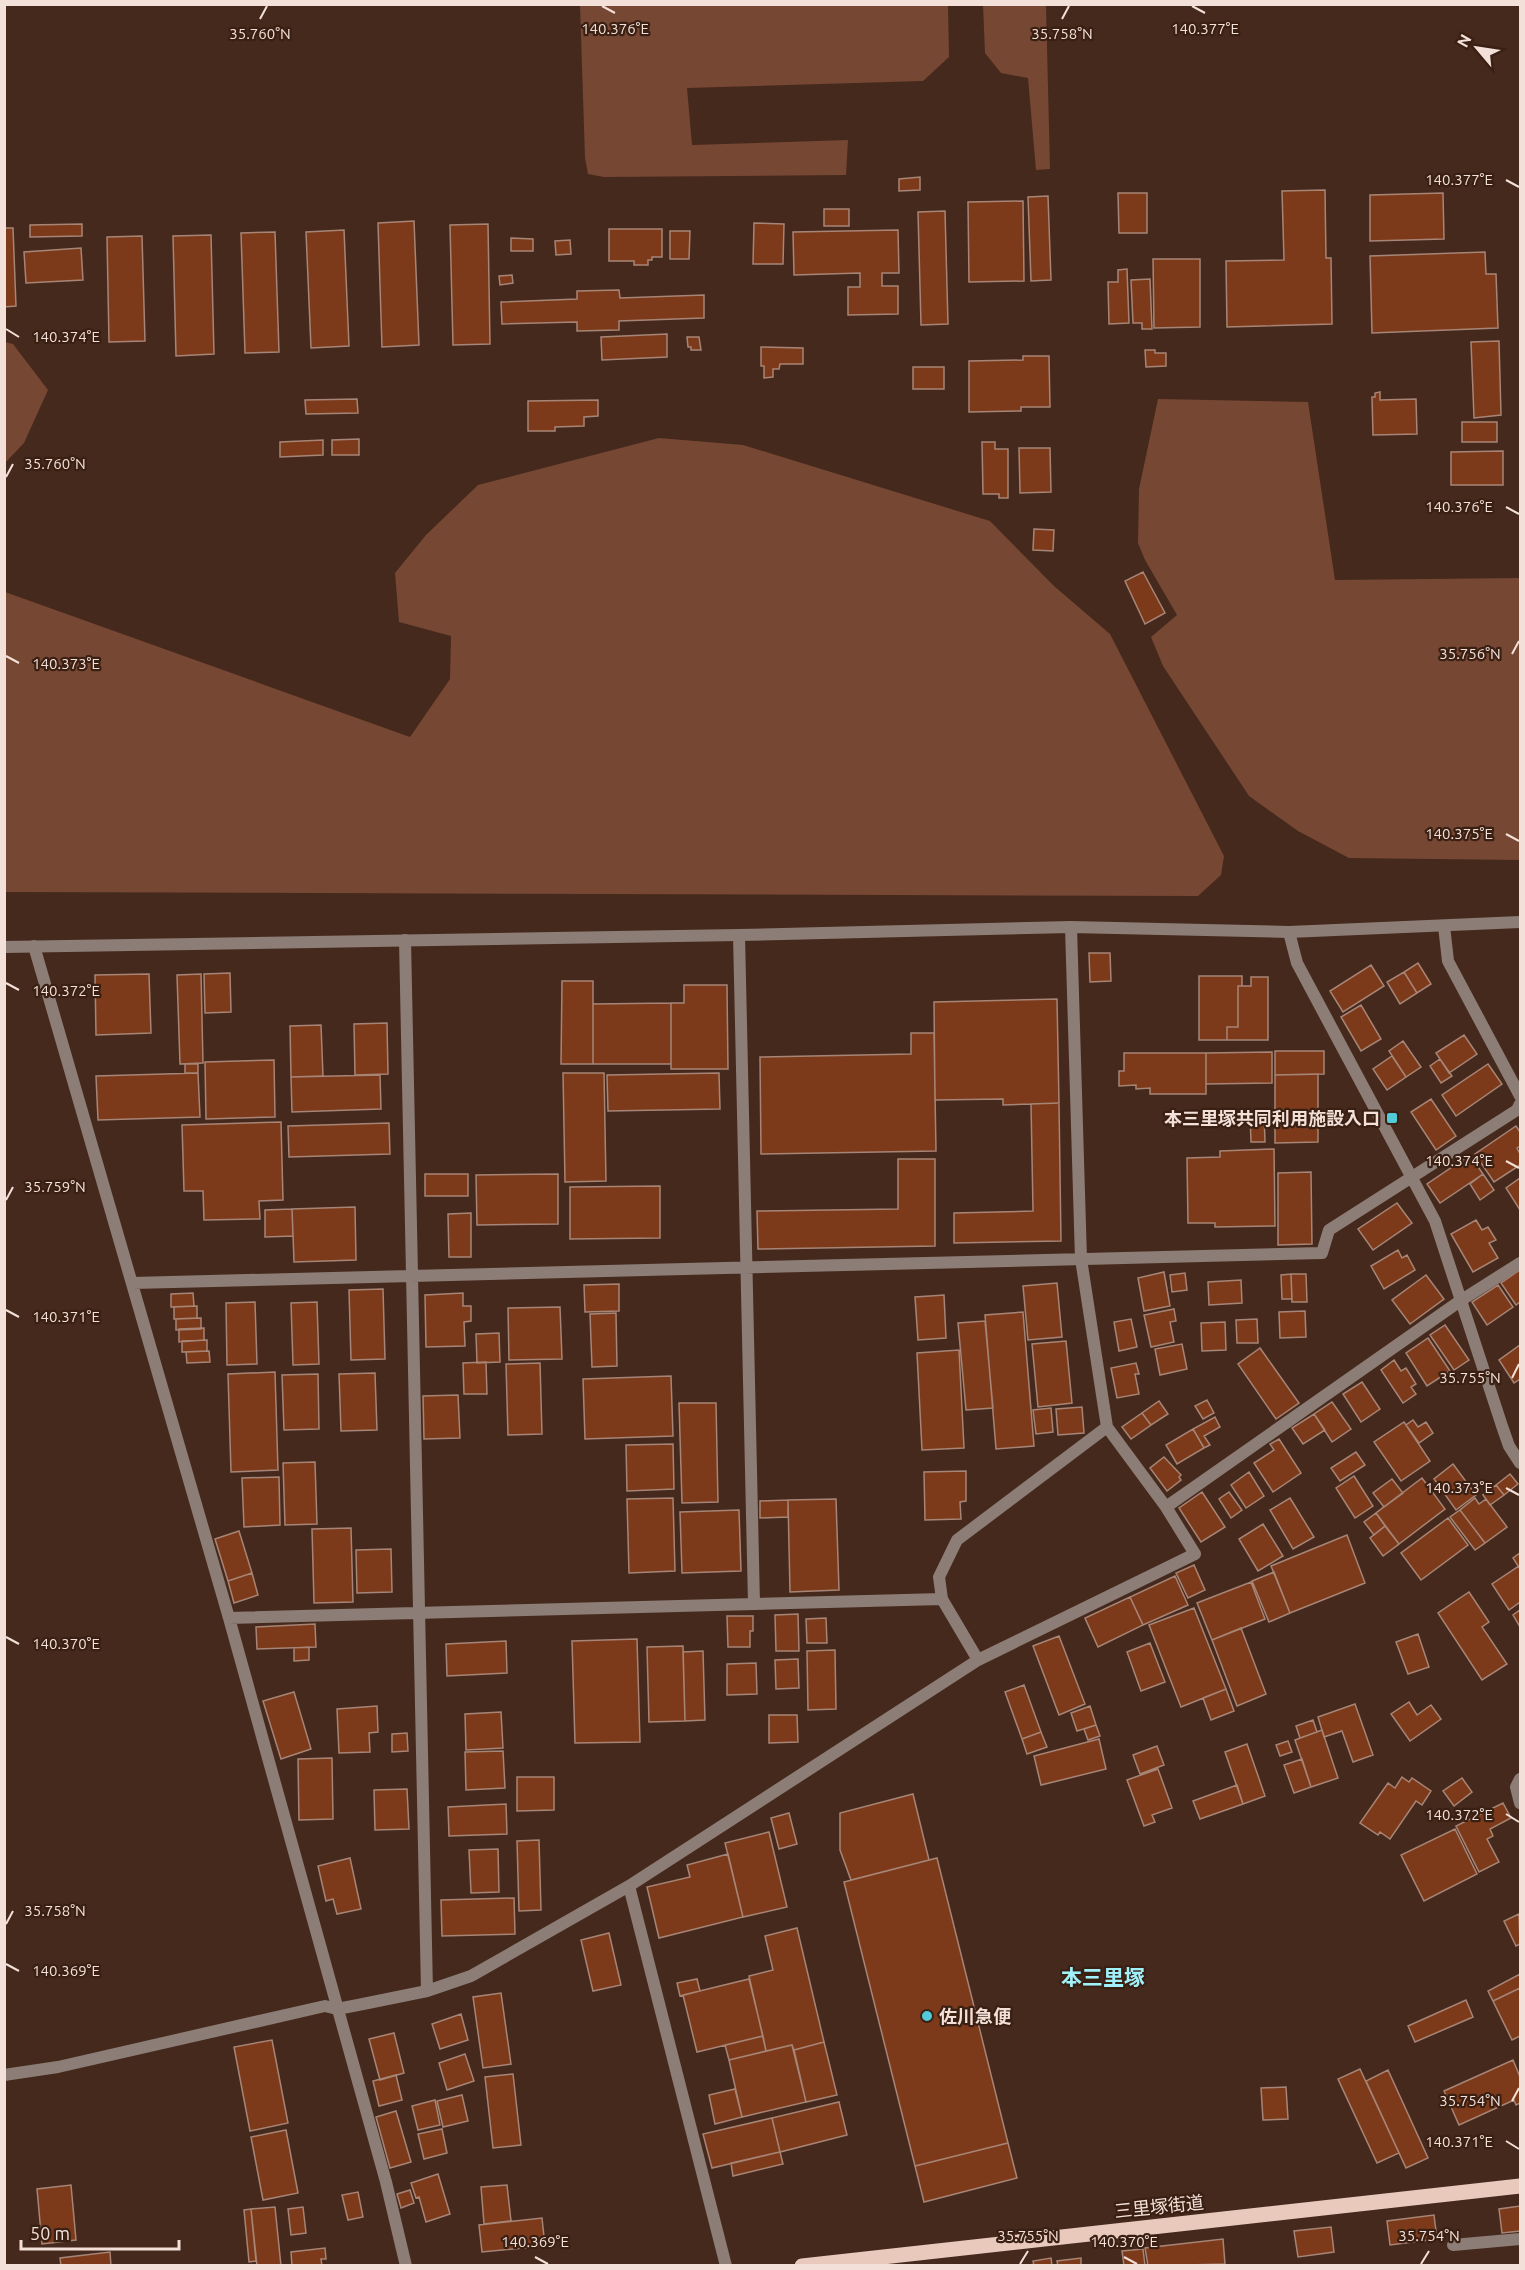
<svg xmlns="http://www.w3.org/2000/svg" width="1525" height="2270" viewBox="0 0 1525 2270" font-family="Ubuntu,'Noto Sans JP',sans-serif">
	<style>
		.green { fill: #764733 }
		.building { fill: #7d3a1a; stroke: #a78576; stroke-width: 1.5 }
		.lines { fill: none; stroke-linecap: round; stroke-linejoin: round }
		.minor { stroke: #8c7d76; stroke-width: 12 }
		.tertiary { stroke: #8c7d76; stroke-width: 12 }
		.primary { stroke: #e8c9bc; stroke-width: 15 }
		.ticks { fill: none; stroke: #f3e0d8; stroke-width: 2 }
		.poi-dot { fill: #52cbd8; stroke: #3a1f13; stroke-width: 2 }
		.labels { text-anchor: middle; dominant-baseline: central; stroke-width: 4.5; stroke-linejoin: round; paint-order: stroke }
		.poi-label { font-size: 18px; font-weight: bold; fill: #f3e0d8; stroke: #3a1f13; text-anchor: end }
		.street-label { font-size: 18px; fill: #f3e0d8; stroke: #3a1f13 }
		.quarter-label { font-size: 21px; font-weight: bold; fill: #a0f1fa; stroke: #3a1f13 }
		.ticks-label { font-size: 15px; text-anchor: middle; fill: #f3e0d8; stroke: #3a1f13; stroke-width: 4.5; stroke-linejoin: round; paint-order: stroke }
	</style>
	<rect width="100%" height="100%" fill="#45291d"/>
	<path class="green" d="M580,5h368l1,52 -26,24 -236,7 5,57 156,-5 -2,35 -242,2 -16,-3 -3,-16z
		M983,5h63l4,164 -14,1 -8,-92 -27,-5 -16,-20z
		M5,342l8,2 35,46 -24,53 -19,20z
		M1158,399l150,3 27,178 185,-2v282l-171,-2 -51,-27 -49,-35 -86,-130 -12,-29 26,-22 -32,-55 -7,-17 1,-54z
		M659,438l84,7 247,76 64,65 56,48 114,222 -3,19 -23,21 -1193,-4v-300l405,145 40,-58 1,-43 -52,-14 -4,-49 31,-38 52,-50z"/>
	<path class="building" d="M920,177v13l-21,1v-12z
		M1325,190l1,68h5l1,66 -105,3 -1,-66 58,-1 -2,-69z
		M1118,193h29v40h-28z
		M1443,193l1,46 -74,2v-46z
		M1048,196l3,84 -20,1 -3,-84z
		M1023,201l1,80 -55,1 -1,-80z
		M824,209h25v17h-25z
		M945,211l3,113 -27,1 -3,-113z
		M414,221l5,124 -37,2 -4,-124z
		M754,223l30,1 -1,40h-30z
		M82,224v12l-52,1v-12z
		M488,224l2,120 -37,1 -3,-120z
		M4,228h9l3,78 -12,1z
		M609,229h53v28h-10v3h-4v5h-14v-4h-25z
		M344,230l5,116 -38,2 -5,-116z
		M898,230l1,43h-17v13h16v28l-50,1v-28h12v-14l-66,2 -1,-43z
		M670,231h20l-1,28h-19z
		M275,232l4,120 -34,1 -4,-120z
		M211,235l3,119 -38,2 -3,-120z
		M142,236l3,105 -36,1 -2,-105z
		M511,238l22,1v12h-22z
		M570,240l1,14 -15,1 -1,-14z
		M81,248l2,32 -57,3 -2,-31z
		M1485,252l1,22h10l2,54 -126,5 -2,-77z
		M1153,259h47v68l-46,1z
		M1127,269l2,54 -20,1 -1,-42h10v-12z
		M512,275l1,8 -13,2 -1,-9z
		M1150,279l2,50h-10v-6h-9l-2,-43z
		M619,290l1,8 84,-3v23l-85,3v9l-42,1v-9l-75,2 -1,-22 76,-3v-8z
		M667,334v23l-65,3 -1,-23z
		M687,337h12l2,13h-10v-3h-3z
		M1499,341l2,74 -27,3 -3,-76z
		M761,347l42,1v16h-23l-1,5h-6v8l-9,1v-12h-3z
		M1145,350h10v3h11v13l-20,1z
		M1023,356h26l1,51h-29v4l-52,1v-51l54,-1z
		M913,367h31v22h-31z
		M1380,392v8l36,-1 1,35 -44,1 -1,-38h3v-4z
		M357,399l1,14 -52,1 -1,-14z
		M598,400v16l-14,1v9l-29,1v4h-27v-30z
		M1462,422h35v20h-35z
		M359,439v16h-27v-15z
		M323,440v15l-43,2v-15z
		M982,442h13v7h13v49h-9v-4h-16z
		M1019,448h31l1,44 -31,1z
		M1503,451v34h-52v-33z
		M1034,529l20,1 -1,21 -20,-1z
		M1143,572l22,41 -20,11 -20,-43z
		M1089,953h21l1,28 -21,1z
		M1418,963l13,21 -14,9 -13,-21z
		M1371,965l13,21 -41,26 -13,-21z
		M1404,972l13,21 -17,11 -13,-22z
		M230,973l1,39 -26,1 -1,-39z
		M149,974l2,59 -55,2 -1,-60z
		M201,974l2,89 -23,1 -3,-89z
		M1199,976h43v10h-4v41h-11v13h-28z
		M1251,977h17v63h-41v-13h11v-41h13z
		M562,981h31v83h-32z
		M684,985h43l1,84h-57v-66h13z
		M1057,999l2,104 -56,2v-6l-68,1 -1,-98z
		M671,1003v61h-78v-60z
		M1361,1005l20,34 -20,12 -20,-34z
		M387,1023l1,51 -33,1 -1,-51z
		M321,1025l2,51 -32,1 -1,-51z
		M911,1033h23l2,118 -175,3 -1,-97 151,-3z
		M1464,1035l13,19 -28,19 -13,-20z
		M1403,1041l18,26 -15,10 -17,-26z
		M1275,1051h49v23l-49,1z
		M1272,1052v31l-66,1v-31z
		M1124,1053h82v41h-56v-6l-14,1v-4l-17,1v-15h5z
		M1392,1056l14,21 -19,13 -14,-21z
		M1440,1059l12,17 -11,7 -11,-17z
		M274,1060l1,57 -69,2 -1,-57z
		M185,1064h13v9h-13z
		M1488,1064l14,20 -46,32 -14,-21z
		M198,1073l2,44 -102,3 -2,-44z
		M563,1073h41l2,108 -41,1z
		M719,1073l1,36 -112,2 -1,-36z
		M1318,1074v68l-43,1v-68z
		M380,1075l1,34 -89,3 -1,-35z
		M1431,1099l25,37 -20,14 -25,-38z
		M1059,1103l2,138 -107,2v-30l79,-2 -2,-107z
		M1264,1113l1,29h-14l-1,-28z
		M281,1122l2,78 -24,1 1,18 -56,1 -1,-29h-19l-2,-66z
		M389,1123l1,31 -101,3 -1,-31z
		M1516,1126l4,6v14l-3,2 3,6v11l-26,17 -19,-28z
		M1274,1149l1,77 -60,1v-4h-27l-1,-65 33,-1v-6z
		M1470,1155l13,19 -43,29 -13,-19z
		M898,1159h37v87l-177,3 -1,-38 141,-2z
		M1311,1172l1,72 -34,1v-72z
		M425,1174h43v22h-43z
		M558,1174v50l-81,1 -1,-50z
		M1483,1174l11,16 -14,10 -10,-16z
		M1520,1178v32l-14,-22z
		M660,1186v52l-90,1v-52z
		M1397,1203l15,20 -39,27 -15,-21z
		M355,1207l1,53 -62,2 -2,-53z
		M292,1209l1,27 -28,1v-27z
		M471,1213v44h-22l-1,-43z
		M1476,1220l6,10 6,-3 8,13 -7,3 9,15 -25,14 -22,-38z
		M1398,1250l4,8 5,-3 8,15 -31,19 -13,-23z
		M1520,1270v32l-4,3 -15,-22z
		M1164,1272l6,34 -26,5 -6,-33z
		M1185,1273l2,17 -15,2 -2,-17z
		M1291,1274l1,25h-10l-1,-24z
		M1291,1274h15l1,28h-15z
		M1426,1275l18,24 -34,25 -18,-24z
		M1241,1280l1,23 -33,2 -1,-23z
		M1057,1283l5,54 -34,3 -5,-54z
		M619,1284v27l-34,1 -1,-27z
		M1498,1285l15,22 -26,18 -15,-23z
		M383,1289l2,70 -34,1 -2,-70z
		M193,1293l1,13 -23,1v-13z
		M463,1293v13h8v15l-7,1 1,24 -39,1 -1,-52z
		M944,1295l2,43 -28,2 -3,-43z
		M255,1302l2,62 -30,1 -1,-62z
		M317,1302l2,62 -26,1 -2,-62z
		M197,1306v12l-23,1v-12z
		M560,1307l2,52 -53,1 -1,-52z
		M1174,1309l2,12 -6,1 4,20 -23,5 -7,-32z
		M1305,1311l1,26 -26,1 -1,-26z
		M1023,1312l11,134 -38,3 -11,-134z
		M616,1313l1,53 -25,1 -2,-53z
		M201,1318v11l-25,1v-11z
		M1131,1319l6,28 -18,4 -5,-29z
		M1257,1319l1,24h-21l-1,-23z
		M985,1321l8,87 -27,2 -8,-87z
		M1225,1322l1,28 -24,1 -1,-28z
		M1445,1325l24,35 -15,10 -24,-35z
		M204,1328v12l-25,2v-13z
		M499,1333l1,29 -23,1 -1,-29z
		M1428,1338l22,33 -23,15 -21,-33z
		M207,1340v11l-25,1v-11z
		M1066,1341l6,62 -34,4 -6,-63z
		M1182,1344l5,25 -27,6 -5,-26z
		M1520,1345v34l-6,4 -15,-23z
		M1260,1348l39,55 -23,16 -38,-55z
		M959,1350l5,98 -42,2 -5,-97z
		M209,1351l1,11 -23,1 -1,-11z
		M1394,1360l7,11 5,-3 10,16 -5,3 5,7 -13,9 -22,-33z
		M486,1362l1,32h-23l-1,-31z
		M540,1363l2,71 -34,1 -2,-71z
		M1136,1363l3,11h-4l4,20 -22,4 -6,-30z
		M275,1372l3,98 -47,2 -3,-98z
		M375,1373l2,57 -36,1 -2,-57z
		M318,1374l1,55 -35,1 -2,-55z
		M671,1376l2,60 -88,3 -2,-60z
		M1362,1382l18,27 -19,13 -18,-28z
		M458,1395l2,43 -36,1 -1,-43z
		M1207,1400l7,13 -11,6 -8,-13z
		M1159,1401l9,13 -17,11 -9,-12z
		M1332,1402l19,27 -19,13 -18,-28z
		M679,1403h37l2,99 -36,1z
		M1082,1407l2,26 -26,2 -2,-26z
		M1051,1408l2,24 -17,2 -3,-24z
		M1142,1413l9,12 -20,14 -9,-12z
		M1314,1414l11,16 -22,14 -11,-16z
		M1215,1417l5,10 -16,9 6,9 -6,3 -11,-19z
		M1413,1420l5,7 8,-5 7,11 -14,10 -13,-18z
		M1404,1422l26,39 -29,20 -27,-39z
		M1193,1429l11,19 -27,16 -11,-19z
		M1279,1439l22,34 -28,19 -19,-29 20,-13 -4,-6z
		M673,1444l1,45 -47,2 -1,-46z
		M1356,1452l9,13 -25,16 -9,-13z
		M1164,1457l17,18 -2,2 2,3 -14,11 -17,-23z
		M315,1462l2,62 -32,1 -2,-62z
		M1453,1464l23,31 -20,15 -22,-31z
		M966,1471v30l-6,1 1,17 -36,1 -1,-48z
		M1249,1472l15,24 -18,12 -15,-23z
		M1510,1474l8,10 -14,11 -8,-10z
		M1354,1476l19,30 -18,12 -19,-30z
		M279,1477l1,48 -36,2 -2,-49z
		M1422,1478l23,31 -46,35 -23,-31z
		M1392,1479l11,14 -19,14 -11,-14z
		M1496,1485l8,10 -14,10 -7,-10z
		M1202,1492l23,35 -24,15 -22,-34z
		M1229,1492l13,18 -11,8 -12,-19z
		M673,1498l2,73 -46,2 -2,-74z
		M1290,1498l24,39 -21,12 -23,-39z
		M1475,1498l4,6 7,-5 21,28 -22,16 -25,-33z
		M836,1499l3,91 -49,2 -2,-92z
		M788,1500v17l-28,1v-17z
		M739,1510l2,61 -59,2 -2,-61z
		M1460,1510l25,33 -10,7 -25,-33z
		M1376,1513l9,13 -11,9 -10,-13z
		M1448,1518l20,27 -47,35 -20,-27z
		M1263,1524l20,32 -25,15 -19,-32z
		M1385,1526l14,18 -16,12 -13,-18z
		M351,1528l2,74 -39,1 -2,-74z
		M239,1531l13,42 -24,8 -13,-42z
		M1347,1535l18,48 -75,30 -19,-47z
		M391,1549l1,43 -35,1 -1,-43z
		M1520,1553v16l-7,-11z
		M1194,1565l11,25 -17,8 -12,-25z
		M1519,1566l1,3v33l-11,8 -17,-26z
		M1274,1572l16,41 -21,9 -17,-41z
		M252,1573l6,22 -24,8 -6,-22z
		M1175,1576l13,29 -45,20 -13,-28z
		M1251,1582l14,37 -53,21 -15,-37z
		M1469,1592l20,30 -7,5 25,37 -25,16 -44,-67z
		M1130,1597l13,28 -45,22 -13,-29z
		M1194,1608l32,81 -45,18 -32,-82z
		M1520,1610v17l-7,-12z
		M798,1614l1,37h-23l-1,-36z
		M727,1616h26v15h-3v16h-22z
		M826,1618l1,25h-20l-1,-24z
		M315,1624l1,23 -59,2 -1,-22z
		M1241,1628l25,66 -29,12 -25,-66z
		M1418,1634l11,33 -21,7 -12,-32z
		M1059,1636l26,68 -26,11 -26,-69z
		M637,1639l3,103 -65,1 -3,-102z
		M506,1641l1,32 -60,3 -1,-32z
		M1150,1643l15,39 -24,9 -14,-39z
		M683,1646l2,75 -36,1 -2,-75z
		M309,1647v13l-15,1v-13z
		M835,1650l1,59 -28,1 -1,-59z
		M703,1651l2,69 -20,1 -2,-69z
		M798,1659l1,29 -23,1 -1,-29z
		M756,1663l1,31 -30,1v-31z
		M1024,1685l17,47 -19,7 -17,-47z
		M1226,1689l8,22 -23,9 -8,-22z
		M294,1692l17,57 -30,10 -18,-58z
		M1409,1702l8,13 14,-10 10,14 -31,22 -19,-27z
		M1355,1704l18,51 -20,7 -11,-31 -18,6 -6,-20z
		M377,1706l1,26 -9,1 1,19 -31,1 -2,-44z
		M1090,1706l6,19 -19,6 -6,-18z
		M501,1712l2,36 -37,2 -1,-36z
		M769,1715h28l1,27 -29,1z
		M1313,1720l4,12 -17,6 -4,-12z
		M1096,1725l4,11 -12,4 -4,-11z
		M1322,1730l16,48 -27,9 -16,-47z
		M1041,1732l6,15 -20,7 -5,-15z
		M407,1733l1,18 -16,1v-18z
		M1099,1739l7,30 -65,16 -7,-29z
		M1288,1741l4,11 -12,4 -4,-11z
		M1247,1744l18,52 -22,8 -18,-52z
		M1157,1746l7,19 -24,9 -7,-19z
		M503,1751l2,37 -39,2 -1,-38z
		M332,1758l1,61 -34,1 -1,-61z
		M1302,1759l9,28 -17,6 -10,-28z
		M1158,1769l14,39 -20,7 3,7 -11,4 -17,-46z
		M517,1777h37v33l-37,1z
		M1402,1777l7,5 3,-4 19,13 -9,14 -6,-4 -26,38 -10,-7 -2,3 -18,-12 28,-40 7,5z
		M1462,1778l10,14 -18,14 -11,-15z
		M1237,1785l6,19 -43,15 -7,-18z
		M407,1789l2,40 -34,1 -1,-40z
		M913,1794l16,66 -78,20 -11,-30v-37z
		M1503,1803l8,15 -21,11 3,7 -6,3 12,23 -20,10 -23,-46z
		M506,1804l1,30 -58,2 -1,-29z
		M789,1813l8,31 -18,5 -8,-31z
		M1455,1829l22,45 -53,27 -23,-46z
		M769,1832l18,75 -44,10 -18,-74z
		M539,1840l2,70 -22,1 -2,-70z
		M498,1849l1,43 -28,1 -2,-43z
		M728,1854l15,63 -84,21 -12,-51 43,-10 -3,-12z
		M350,1858l11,51 -24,5 -4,-15 -7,2 -8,-35z
		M937,1858l71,285 -93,23 -71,-284z
		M514,1898l1,36 -73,2 -1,-36z
		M1519,1914l1,30 -4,2 -12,-25z
		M797,1928l27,114 -30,8 -2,-5 -26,6 -17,-75 24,-6 -8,-34z
		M609,1933l12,52 -28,6 -12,-51z
		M1520,1974v14l-27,13 -5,-10z
		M697,1979l3,12 -20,5 -3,-13z
		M749,1979l14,57 -66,16 -14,-57z
		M1520,1988v48l-8,4 -19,-39z
		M501,1993l10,71 -28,4 -10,-71z
		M1466,2000l7,17 -58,25 -7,-16z
		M461,2014l7,26 -28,9 -8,-25z
		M394,2033l10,40 -24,7 -11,-41z
		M763,2036l3,15 -37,9 -4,-15z
		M272,2040l16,83 -38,8 -16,-84z
		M824,2042l13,53 -31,7 -12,-52z
		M792,2045l14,57 -64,15 -13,-57z
		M465,2054l9,27 -27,9 -8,-27z
		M1513,2060l7,17v26l-4,2 -2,-5 -55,25 -15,-34z
		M1360,2069l39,84 -22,10 -39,-84z
		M1388,2070l40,88 -22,10 -40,-87z
		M513,2074l8,71 -28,3 -8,-71z
		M396,2075l6,25 -23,6 -6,-25z
		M1286,2087l2,32 -25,1 -2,-32z
		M735,2089l7,28 -27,7 -6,-29z
		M462,2095l6,26 -25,6 -6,-26z
		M435,2100l5,25 -22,5 -6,-24z
		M839,2102l8,33 -67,17 -8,-34z
		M396,2111l15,51 -21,6 -14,-51z
		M772,2118l8,34 -68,16 -9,-34z
		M442,2129l5,24 -23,6 -6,-25z
		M286,2130l12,63 -35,7 -12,-63z
		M1008,2143l9,35 -93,24 -9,-36z
		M780,2152l3,12 -50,12 -2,-13z
		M438,2174l12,40 -24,8 -7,-25 -3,1 -5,-15z
		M71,2185l5,55 -34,4 -5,-55z
		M507,2185l4,36 -27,3 -3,-37z
		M410,2190l4,13 -13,5 -4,-14z
		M358,2192l5,25 -15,3 -6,-25z
		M1520,2206v25l-18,2 -3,-24z
		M275,2207l6,59h-24l-6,-57z
		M303,2207l3,26 -15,2 -3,-26z
		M251,2209l5,52 -7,1 -5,-52z
		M1434,2215l3,24 -47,6 -3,-24z
		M542,2218l3,28 -63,6 -3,-27z
		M1331,2227l3,25 -36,5 -4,-26z
		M1223,2239l2,25 -77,2 -3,-18z
		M325,2248l1,11h-5l1,7h-30l-1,-14z
		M1143,2249l2,17h-21l-2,-15z
		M110,2252l1,14h-50l-1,-8z
		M1051,2258l1,8h-18l-1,-5z
		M1081,2258v8h-23l-1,-5z"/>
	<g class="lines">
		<path class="minor" d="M1444,926l4,35 72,135
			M1071,927l10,332 26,168
			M1289,932l8,31 138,258 67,205 7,20 11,17
			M739,935l15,669
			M405,940l22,1051
			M34,946l195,672 157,564 20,84
			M132,1283l1190,-30 7,-23 188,-120 3,-6
			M229,1618l713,-19
			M978,1660l-36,-61 -3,-22 18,-37 150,-113 59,80
			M1520,1779l-4,8 4,16
			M629,1886l97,380
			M4,2075l54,-8 267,-61 12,3 21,-4 69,-14 44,-15 158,-90 349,-226 217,-106 -29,-47 294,-206 60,-38
			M1453,2245l67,-6"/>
		<path class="tertiary" d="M4,947l735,-12 332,-8 218,5 231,-10"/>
		<path class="primary" d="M802,2266l718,-80"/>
	</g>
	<path class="ticks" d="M602,6l13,7M1192,6l13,7M260,19l7,-13M1062,19l7,-13M1506,180l13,7M6,329l13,8M6,477l7,-13M1506,507l13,7M1512,654l7,-13M6,656l13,7M1506,834l13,7M6,983l13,7M1506,1161l13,7M6,1200l7,-13M6,1310l13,7M1512,1378l7,-14M1506,1488l13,7M6,1637l13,7M1506,1814l13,8M6,1924l7,-13M6,1964l13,7M1512,2101l7,-13M1506,2141l13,8M535,2257l13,7M1124,2257l13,7M1020,2264l8,-13M1421,2264l8,-13"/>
	<g class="poi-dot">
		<rect x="1386" y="1112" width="12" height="12" rx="3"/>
		<circle cx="927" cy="2016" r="6"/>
	</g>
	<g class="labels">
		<g class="poi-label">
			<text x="1380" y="1118">本三里塚共同利用施設入口</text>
			<text x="939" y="2016" text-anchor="start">佐川急便</text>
		</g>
		<g class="street-label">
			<text transform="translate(1159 2206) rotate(-6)">三里塚街道</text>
		</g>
		<g class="quarter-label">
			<text x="1103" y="1977">本三里塚</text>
		</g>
	</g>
	<g class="ticks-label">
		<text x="615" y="34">140.376°E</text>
		<text x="1205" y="34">140.377°E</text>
		<text x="260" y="39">35.760°N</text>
		<text x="1062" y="39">35.758°N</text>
		<text x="1459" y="185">140.377°E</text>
		<text x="66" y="342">140.374°E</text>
		<text x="55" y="469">35.760°N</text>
		<text x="1459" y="512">140.376°E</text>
		<text x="1470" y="659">35.756°N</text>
		<text x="66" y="669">140.373°E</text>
		<text x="1459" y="839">140.375°E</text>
		<text x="66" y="996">140.372°E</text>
		<text x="1459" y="1166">140.374°E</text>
		<text x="55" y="1192">35.759°N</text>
		<text x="66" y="1322">140.371°E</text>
		<text x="1470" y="1383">35.755°N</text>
		<text x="1459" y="1493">140.373°E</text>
		<text x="66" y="1649">140.370°E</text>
		<text x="1459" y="1820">140.372°E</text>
		<text x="55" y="1916">35.758°N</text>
		<text x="66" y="1976">140.369°E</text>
		<text x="1470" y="2106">35.754°N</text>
		<text x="1459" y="2147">140.371°E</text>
		<text x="1028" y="2241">35.755°N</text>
		<text x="1429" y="2241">35.754°N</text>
		<text x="535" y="2247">140.369°E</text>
		<text x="1124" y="2247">140.370°E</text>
	</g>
	<rect width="1525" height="2270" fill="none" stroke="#f3e0d8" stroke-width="12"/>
	<g transform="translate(1477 48) rotate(299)" stroke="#3a1f13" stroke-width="4.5" paint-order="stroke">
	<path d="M0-4.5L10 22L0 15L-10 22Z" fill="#f3e0d8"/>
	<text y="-9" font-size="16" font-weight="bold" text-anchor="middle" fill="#f3e0d8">N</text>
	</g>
	<path d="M21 2240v9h158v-9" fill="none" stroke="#f3e0d8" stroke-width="3"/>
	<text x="30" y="2240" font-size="18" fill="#f3e0d8" stroke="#3a1f13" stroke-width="4.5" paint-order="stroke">50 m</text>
</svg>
